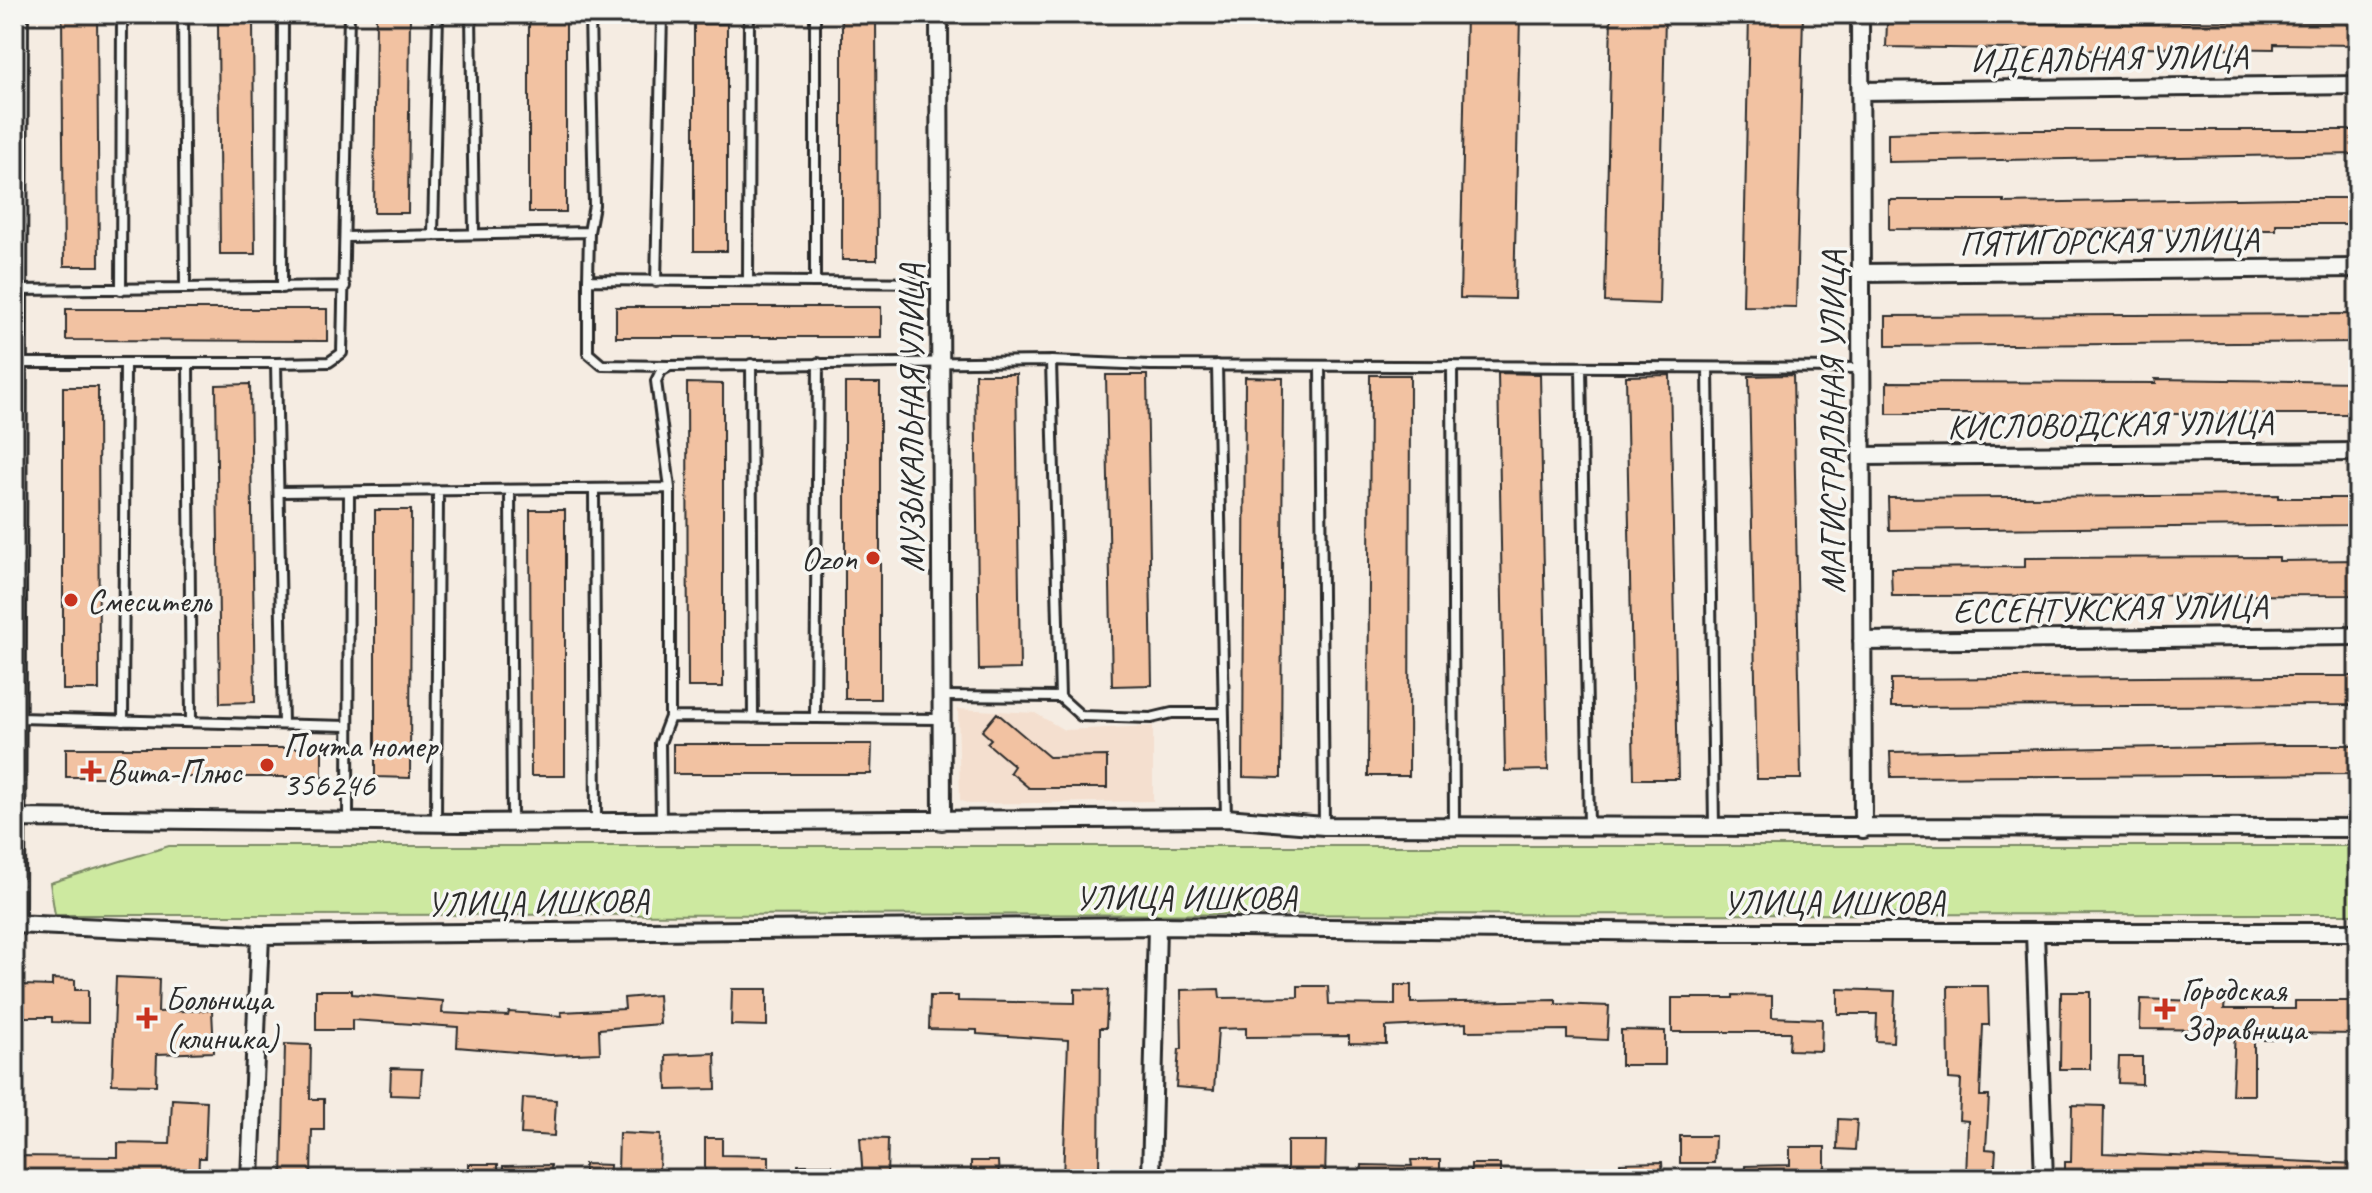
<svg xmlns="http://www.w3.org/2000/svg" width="2372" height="1193" viewBox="0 0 2372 1193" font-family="Caveat,sans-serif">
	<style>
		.built { fill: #f4dfcf }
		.green { fill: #cde9a0; stroke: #7c8a66; stroke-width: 2 }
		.building { fill: #f2c2a2; stroke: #2b2b2b; stroke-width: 2 }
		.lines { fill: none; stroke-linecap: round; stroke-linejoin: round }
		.lane-casing { stroke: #2b2b2b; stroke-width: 14 }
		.street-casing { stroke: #2b2b2b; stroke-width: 22 }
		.lane { stroke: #f6f6f2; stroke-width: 8 }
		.street { stroke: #f6f6f2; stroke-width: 16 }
		.poi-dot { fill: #c8321e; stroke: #f6f6f2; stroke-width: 3 }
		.labels { text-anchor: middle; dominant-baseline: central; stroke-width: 7; stroke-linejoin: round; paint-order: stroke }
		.street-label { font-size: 34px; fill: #2b2b2b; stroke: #f6f6f2 }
		.poi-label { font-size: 34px; fill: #2b2b2b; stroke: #f6f6f2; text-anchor: start }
	</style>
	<rect width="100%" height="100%" fill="#f5ece2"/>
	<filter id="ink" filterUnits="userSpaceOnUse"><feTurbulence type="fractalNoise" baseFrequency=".0125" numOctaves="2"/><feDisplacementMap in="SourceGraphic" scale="16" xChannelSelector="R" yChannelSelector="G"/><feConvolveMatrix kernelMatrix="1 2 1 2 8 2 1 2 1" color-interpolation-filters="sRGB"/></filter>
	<g filter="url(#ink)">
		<path class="built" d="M958,709l77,4 29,17 89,-4v75l-184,3 -9,-4z"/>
		<path class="green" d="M169,846h2189v68l-2303,1 -5,-32z"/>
		<path class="building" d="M62,14h35l2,252h-35z
			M376,14h34l-2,199h-34z
			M529,14h37v198h-37z
			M842,14h34l1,246h-35z
			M1466,14h54l-6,285 -54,-1z
			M1611,14h54l-6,290 -54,-2z
			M1749,14h54l-7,293 -53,-1z
			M2158,21l200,1v23l-84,-1v5l-133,-2v4l-255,-4 1,-24 271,1z
			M253,22l2,232h-35l-2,-231z
			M694,24h33v227h-33z
			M2023,130h335v24l-470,8v-29z
			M2292,198h66v26h-82v6l-387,-1v-29h115v3z
			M616,307h265v30h-265z
			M66,309h261v32l-261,-1z
			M2358,314v28l-472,4v-30z
			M1498,373l42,1 8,396 -43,1z
			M975,374h41l4,295 -41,1z
			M1106,375h41l5,310 -40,1z
			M1370,375h40l-1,401h-41z
			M1670,375l8,404h-44l-8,-403z
			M1793,375l8,404h-44l-8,-403z
			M1245,377l38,1 -2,400 -38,-1z
			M2155,379l203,3v32h-471v-32l269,1z
			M687,383l36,1v303h-35z
			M845,383h35v316h-35z
			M250,384l5,318 -35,1 -4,-318z
			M63,387h35l1,303h-36z
			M2278,495v3h80v27l-469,5 -1,-32z
			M375,510h36l-1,268 -35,-1z
			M530,510h35v266h-34z
			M2279,557v4l79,-1v35l-466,1 -1,-28 134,-1v-9z
			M2279,676h79v29l-467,2v-28z
			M997,713l52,44 58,-1v32h-78l-19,-16 4,-6 -27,-23 4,-4 -9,-8z
			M673,744h199l-1,30h-198z
			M2278,745h80v29l-467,3 -1,-25z
			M66,748h256v29h-256z
			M116,977l43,2 -1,33 54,-2 2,42 -57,2 -1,31 -44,-1z
			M52,979l23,1v10h13v33l-36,-1v-5h-30l1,-32 29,1z
			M1395,985h16v18l145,-3v4l53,2 -2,34 -40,-2v-8l-101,1v-8l-80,4v17l-37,-1v-7l-103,1v-9l-28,1 -4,61 -38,-3 3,-38h3l-1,-59 38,-1 1,9 78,-1v-11h30l1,18 66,1z
			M1948,986h40l1,39h-6l-3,71h9l-3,53 10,1 -2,29h-28l2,-58 -9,-1 2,-40 -12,-1z
			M732,989h35v37l-36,-1z
			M1075,989l33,1 -2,38h-6l-1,151h-36l5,-139 -91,-6v-4l-48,-1 1,-33h28v5l117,2z
			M1838,989l57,2 -2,51 -17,-1 1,-27h-39z
			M316,990h36v4l91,7 -1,12 66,3 1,-4 53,4 -1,-4 64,-3 -1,-11 34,-3 2,29 -61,5 1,24 -50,2 -93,-8 1,-20 -106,-7v10h-36z
			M2061,992h29v77h-30z
			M1733,995l39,1v21l50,2 -1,32 -32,-1 1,-18h-118v-34h61z
			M2141,999l84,3 -1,7h71v-8h63v33l-85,-1v7h-19v55h-22l3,-65 -95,-1z
			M1621,1030l44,1v34h-44z
			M285,1044l26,1 -1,54h14v31h-12l-1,49h-29z
			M715,1053l1,36 -49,1 -1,-35z
			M2119,1057h23v27l-24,-1z
			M391,1068l31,1 -2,27 -30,-1z
			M523,1098l33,2 -2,36 -33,-2z
			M172,1099l35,2 -2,57h-6l-1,21 -90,-5v5h-94v-23l104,1v-14l52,1z
			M2072,1105l32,1 -1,47 255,11v15h-293v-17h6z
			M1838,1119l19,1 -2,30 -18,-1z
			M619,1133l41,2 -1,39 -41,-1z
			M1680,1136h35l-1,27h-34z
			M705,1138h17v17l47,1v23h-36v-7h-28z
			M860,1138l28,1 -1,40h-24z
			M1287,1141h39l-1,38 -38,-1z
			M1790,1147h35v32h-80v-13l45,-1z
			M1411,1160h29v19h-79l1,-14 50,1z
			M971,1161h27l1,18h-28z
			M1662,1162l1,17h-43v-16z
			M469,1164h29v15h-29z
			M584,1164l26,1 -1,14h-25z
			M1471,1164h29v15h-29z
			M551,1165l1,14h-49v-13z
			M798,1165h34v14h-34z"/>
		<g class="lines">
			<defs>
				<path id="lane" d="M183,14l2,274
					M471,14l3,218
					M815,14v267
					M589,232l-1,48 352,3
					M433,234l5,-220
					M347,237l242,-5 5,-27 -4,-191
					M588,280v73l14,12 67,1
					M748,281l1,-267
					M656,282l6,-268
					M282,288l1,-274
					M18,290l327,-4
					M121,290l1,-276
					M1051,361l100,4 711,3
					M19,363h257l7,361
					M188,363l3,358
					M276,363l53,-1 13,-9 7,-339
					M751,364l2,354
					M1217,365l9,453
					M1320,366l4,459
					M1452,366l2,460
					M1581,367l8,459
					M1708,368l6,459
					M594,490l2,333
					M280,492l390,-4
					M510,492l2,331
					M942,696l118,1 21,19 70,2 21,-5h51
					M670,717l271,2
					M18,718l330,8
					M815,718l3,-355
					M123,721l2,-357
					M348,822l1,-330
					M661,822l-1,-79 10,-26v-229l-14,-107 5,-10 9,-5 381,-5 9,336
					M436,823l2,-330"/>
				<path id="street" d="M939,14l3,807
					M1860,14l3,815
					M1861,91l497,-6
					M1861,273l497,-5
					M1862,456l496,-4
					M1862,641l496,-5
					M16,818l445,5 765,-5 98,8 1034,2
					M14,924l246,11 897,-9 530,6h671
					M16,924l3,-910
					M2035,933l9,246
					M250,1179l10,-244
					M1151,1179l6,-253"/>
			</defs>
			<use href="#lane" class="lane-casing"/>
			<use href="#street" class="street-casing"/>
			<use href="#lane" class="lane"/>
			<use href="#street" class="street"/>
		</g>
	</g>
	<g class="poi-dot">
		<circle cx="873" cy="558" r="8"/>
		<circle cx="71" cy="600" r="8"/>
		<circle cx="267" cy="765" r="8"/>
		<path d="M87 759h8v8h8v8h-8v8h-8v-8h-8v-8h8z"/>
		<path d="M2161 997h8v8h8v8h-8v8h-8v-8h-8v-8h8z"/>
		<path d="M143 1006h8v8h8v8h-8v8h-8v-8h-8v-8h8z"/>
	</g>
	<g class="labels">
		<g class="street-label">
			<text transform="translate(2109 58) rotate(-1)">ИДЕАЛЬНАЯ УЛИЦА</text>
			<text transform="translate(2109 241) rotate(-1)">ПЯТИГОРСКАЯ УЛИЦА</text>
			<text transform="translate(911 418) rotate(-90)">МУЗЫКАЛЬНАЯ УЛИЦА</text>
			<text transform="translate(1832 422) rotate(-90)">МАГИСТРАЛЬНАЯ УЛИЦА</text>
			<text transform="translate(2110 424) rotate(-1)">КИСЛОВОДСКАЯ УЛИЦА</text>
			<text transform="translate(2110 608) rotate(-1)">ЕССЕНТУКСКАЯ УЛИЦА</text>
			<text x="1186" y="897">УЛИЦА ИШКОВА</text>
			<text transform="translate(538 902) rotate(-1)">УЛИЦА ИШКОВА</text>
			<text x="1834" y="902">УЛИЦА ИШКОВА</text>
		</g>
		<g class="poi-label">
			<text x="857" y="558" text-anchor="end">Ozon</text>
			<text x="87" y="600">Смеситель</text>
			<text x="283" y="745">Почта номер<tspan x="283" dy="39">356246</tspan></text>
			<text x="107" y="771">Вита-Плюс</text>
			<text x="2181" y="989">Городская<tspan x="2181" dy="39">Здравница</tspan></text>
			<text x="165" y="998">Больница<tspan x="165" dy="39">(клиника)</tspan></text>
		</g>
	</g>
	<rect width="2372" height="1193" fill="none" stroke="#f6f6f2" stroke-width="48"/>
	<rect x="24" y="24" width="2324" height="1145" fill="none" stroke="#2b2b2b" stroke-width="3" filter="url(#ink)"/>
</svg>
